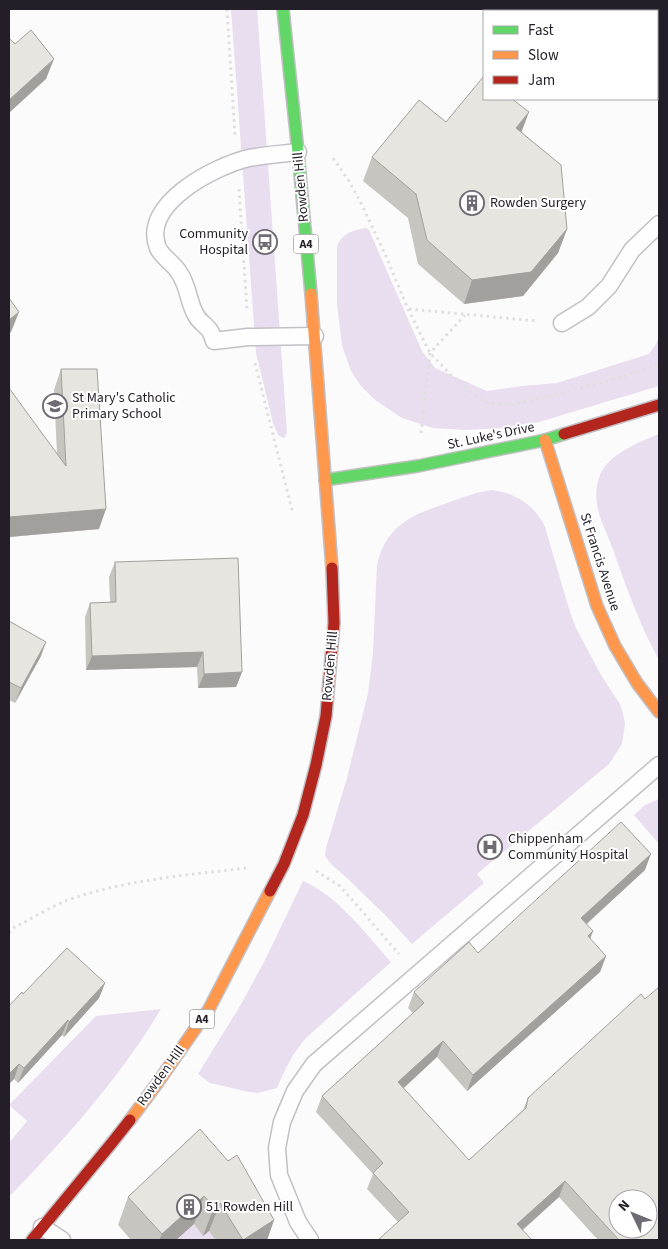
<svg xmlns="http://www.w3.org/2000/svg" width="668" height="1249" viewBox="0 0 668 1249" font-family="'Source Sans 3',sans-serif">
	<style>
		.green { fill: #e8deef }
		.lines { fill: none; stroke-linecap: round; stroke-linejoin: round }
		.lane-casing { stroke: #c3c0c5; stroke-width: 19 }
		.street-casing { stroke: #c3c0c5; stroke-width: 30 }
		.fast-casing { stroke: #c3c0c5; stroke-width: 14 }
		.slow-casing { stroke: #c3c0c5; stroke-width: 14 }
		.jam-casing { stroke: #c3c0c5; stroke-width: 14 }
		.path { stroke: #e0dfe0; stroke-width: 3; stroke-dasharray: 2.5 4; stroke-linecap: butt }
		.lane { stroke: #fefefe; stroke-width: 16 }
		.street { stroke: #fefefe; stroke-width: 28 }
		.fast { stroke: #63d668; stroke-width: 11 }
		.slow { stroke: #ff974d; stroke-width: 11 }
		.jam { stroke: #b3261e; stroke-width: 11 }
		.wall { fill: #c7c5c0 }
		.shaded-wall { fill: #a2a09c }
		.building { fill: #e7e5df; stroke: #a2a09c; fill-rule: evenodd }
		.labels { text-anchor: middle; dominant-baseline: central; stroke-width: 4; stroke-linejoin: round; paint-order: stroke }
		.shield { fill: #fff; stroke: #656268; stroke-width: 1 }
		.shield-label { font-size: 12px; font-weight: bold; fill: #231e28 }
		.street-label { font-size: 14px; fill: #231e28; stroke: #fff }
		.poi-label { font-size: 14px; fill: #231e28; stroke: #fff; text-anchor: start }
	</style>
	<rect width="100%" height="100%" fill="#fbfbfb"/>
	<path class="green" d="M231,9h26l30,423 -2,5 -2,1 -5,-3 -5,-12 -17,-70z
		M366,228l3,2 53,121 13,17 52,23 35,-5 35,-3 92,-29 7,-10 3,-8v50l-120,36 -35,6 -39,2 -32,-2 -31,-10 -27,-18 -14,-14 -10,-15 -9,-26 -5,-40v-58c4,-13 16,-17 29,-19z
		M659,434v226c-20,-36 -33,-74 -47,-113 -5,-14 -13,-28 -15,-43 -2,-10 0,-24 5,-33 10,-18 39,-30 57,-37z
		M492,490c23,3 43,15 53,37l24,82 7,19 25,47 19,29 3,10 2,10 -3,20 -13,20 -132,110 7,9 -72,61 -23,-25 -40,-39 -19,-17 -5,-7 1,-8 21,-70 21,-85 5,-40 4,-88c9,-41 37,-51 73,-63 14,-5 27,-10 42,-12z
		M659,799v45l-25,-29 11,-10z
		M303,881c35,15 63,53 88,81l-85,76c-14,16 -21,31 -29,50l-19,5 -9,-1 -39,-9 -12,-9 42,-68 24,-44z
		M161,1009c-41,69 -97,131 -152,188v-54l18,-22 -18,-16 87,-89z
		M194,1224l15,7 6,9h-39z"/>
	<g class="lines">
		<defs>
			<path id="lane" d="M298,152c-16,2 -33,3 -49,6 -34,8 -109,46 -91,90 4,9 15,15 20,23 11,14 10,33 19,46 3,5 10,9 13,14 2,3 3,7 4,10l34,-4 67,-1
				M562,323l26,-16 21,-21 23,-36 27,-26
				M42,1227l20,13
				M310,1240l-12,-18 -19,-47 -2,-27 5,-26 13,-31 19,-27 345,-299"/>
			<path id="street" d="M531,9l2,2"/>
			<path id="fast" d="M283,9l15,143 13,142
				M325,480l93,-14 127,-26 19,-6"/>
			<path id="slow" d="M311,294l21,274
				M545,440l52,166 18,40 22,37 22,29
				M130,1120l26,-35 53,-76 61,-118"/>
			<path id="jam" d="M564,434l95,-29
				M270,891l14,-27 19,-49 13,-50 10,-49 8,-93 -2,-55
				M32,1240l79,-96 19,-24"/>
		</defs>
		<use href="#lane" class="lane-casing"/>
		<use href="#street" class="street-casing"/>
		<use href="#fast" class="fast-casing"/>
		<use href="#slow" class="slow-casing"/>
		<use href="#jam" class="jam-casing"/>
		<path class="path" d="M227,9l8,126
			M333,158l16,23 12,22 24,51 23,55 22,44 20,21 23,20 11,8 27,3 51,-12 63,-17 34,-11
			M239,189l8,121
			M409,309l128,12
			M255,363l38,151
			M421,433l9,-80 35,-38
			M316,871l24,15 59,68
			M9,933l4,-5c18,-9 37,-21 55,-28 57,-20 118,-25 178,-32"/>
		<use href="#lane" class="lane"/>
		<use href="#street" class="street"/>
		<use href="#fast" class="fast"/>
		<use href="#slow" class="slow"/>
		<use href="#jam" class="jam"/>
	</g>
	<path class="wall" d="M569,9h90v30l-2,2v-30h-89z
		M446,122l76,10 45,97 -9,24 -35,43 -59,8 -46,-40 -10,-46 -45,-37 9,-24z
		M61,369l38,160 -90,8v-149l48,66 -3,-64z
		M115,562l127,110 -6,15 -38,1 -1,-21 -111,3 -1,-53 5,-14 20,-1 -1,-25z
		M9,621l32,35 -26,47 -6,-3z
		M645,870l-58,54 3,15 16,17 -6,16 -133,119 -30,-34 -34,31 66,72 54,-50 5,-12 131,142h-61l-39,-43 -36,33 -125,-8 -31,-33 6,-15 -57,-62 6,-16 91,-83 -5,-5 6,-16 64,-39z
		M105,983l-6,15 -35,39 -2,-2 -44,48 -4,-4 -5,5v-78l14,-12z
		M200,1129l74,91 -7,20h-52l-6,-9 -6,5 -9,-12 -18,16h-45l-13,-15 10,-28z"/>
	<path class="shaded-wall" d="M659,29v10l-2,2v-10z
		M54,59l-8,20 -37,34v-13z
		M529,112l-9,24 -4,-8z
		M567,229l-9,24 -35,43 -59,8 8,-24z
		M19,312l-8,20 -2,2v-14z
		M106,509l-7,20 -90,8v-20z
		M46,642l-5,14 -26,47 6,-15z
		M203,652l-6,15 -111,3 6,-14z
		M242,672l-6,15 -38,1 6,-14z
		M651,854l-6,16 -70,64 6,-16z
		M593,931l-6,16 1,-11z
		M606,956l-6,16 -133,119 6,-16z
		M105,983l-6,15 -35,39 5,-15z
		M68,1020l-6,15 -44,48 6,-15z
		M443,1041l-6,16 -45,42 6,-17z
		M19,1064l-5,15 -5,5v-10z
		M565,1181l-6,16 -48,43 6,-16z
		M204,1196l-10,28 -18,16h-17l3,-6z
		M220,1203l-11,28 -6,5 11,-29z
		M274,1220l-7,20h-24z"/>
	<path class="building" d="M580,9h79v20l-2,2v-20h-75z
		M31,30l23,29 -45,41v-62l6,6z
		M484,76v23h28l17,13 -13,16 45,37 6,64 -36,43 -59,8 -45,-40 -11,-46 -44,-37 47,-57 27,22z
		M9,298l10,14 -10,8z
		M61,369h36l9,140 -97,8v-129l57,78z
		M238,558l4,114 -38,2 -1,-22 -111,4 -2,-53 26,-1 -1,-40z
		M9,621l37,21 -25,46 -12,-6z
		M621,822l30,32 -70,64 12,13 -5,5 18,20 -133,119 -30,-34 -45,41 71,78 57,-52 2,-10 113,-104 4,5 14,-12v253h-40l-54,-59 -48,43 15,16h-154l31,-28 -36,-39 10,-10 -61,-67 102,-93 -10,-11 55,-50 9,11zM618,1199h30v30h-30z
		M67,948l38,35 -36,39 -1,-2 -44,48 -5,-4 -10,10v-68l13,-14 1,2z
		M200,1129l28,32 9,-6 37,65 -31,20 -23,-37 -6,4 -10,-11 -42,38 -34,-37z"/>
	<defs>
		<symbol id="building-ring" viewBox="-11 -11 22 22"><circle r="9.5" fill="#fff" stroke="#6f6b72" stroke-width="1.5"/><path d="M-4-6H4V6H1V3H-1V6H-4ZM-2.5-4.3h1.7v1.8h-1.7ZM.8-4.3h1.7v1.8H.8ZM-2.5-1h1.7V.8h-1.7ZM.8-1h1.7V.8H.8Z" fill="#6f6b72"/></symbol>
		<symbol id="bus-ring" viewBox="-11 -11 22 22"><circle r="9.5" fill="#fff" stroke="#6f6b72" stroke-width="1.5"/><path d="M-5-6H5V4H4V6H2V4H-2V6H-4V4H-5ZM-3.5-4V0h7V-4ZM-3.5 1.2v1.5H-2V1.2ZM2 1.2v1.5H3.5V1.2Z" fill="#6f6b72"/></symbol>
		<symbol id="school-ring" viewBox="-11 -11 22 22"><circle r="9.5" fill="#fff" stroke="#6f6b72" stroke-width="1.5"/><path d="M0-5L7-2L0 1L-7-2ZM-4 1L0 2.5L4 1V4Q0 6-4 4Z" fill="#6f6b72"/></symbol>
		<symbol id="hospital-ring" viewBox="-11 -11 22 22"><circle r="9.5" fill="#fff" stroke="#6f6b72" stroke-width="1.5"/><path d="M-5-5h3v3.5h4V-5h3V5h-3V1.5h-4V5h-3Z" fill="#6f6b72"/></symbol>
	</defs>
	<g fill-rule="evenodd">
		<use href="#building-ring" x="458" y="189" width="28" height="28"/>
		<use href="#bus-ring" x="251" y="228" width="28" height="28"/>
		<use href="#school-ring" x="41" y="392" width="28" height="28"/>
		<use href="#hospital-ring" x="476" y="833" width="28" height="28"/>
		<use href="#building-ring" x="175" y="1193" width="28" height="28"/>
	</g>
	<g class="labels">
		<g class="shield">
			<rect x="293.5" y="234.5" width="25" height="19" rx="4"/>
			<rect x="189.5" y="1009.5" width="25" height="19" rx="4"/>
		</g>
		<g class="shield-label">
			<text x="306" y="244">A4</text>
			<text x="202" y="1019">A4</text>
		</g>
		<g class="street-label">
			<text transform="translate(301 187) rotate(-95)">Rowden Hill</text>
			<text transform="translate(491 436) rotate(-12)">St. Luke's Drive</text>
			<text transform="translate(600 562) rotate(72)">St Francis Avenue</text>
			<text transform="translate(330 666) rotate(-85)">Rowden Hill</text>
			<text transform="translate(161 1076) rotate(-54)">Rowden Hill</text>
		</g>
		<g class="poi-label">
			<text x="490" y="203">Rowden Surgery</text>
			<text x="248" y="234" text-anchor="end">Community<tspan x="248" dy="16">Hospital</tspan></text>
			<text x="72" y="398">St Mary's Catholic<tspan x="72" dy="16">Primary School</tspan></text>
			<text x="508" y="839">Chippenham<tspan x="508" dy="16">Community Hospital</tspan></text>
			<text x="206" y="1207">51 Rowden Hill</text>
		</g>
	</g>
	<rect width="668" height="1249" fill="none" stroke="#231e28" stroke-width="20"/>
	<rect x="483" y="10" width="175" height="90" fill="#ffffff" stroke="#a7a5a9"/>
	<rect x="493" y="26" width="25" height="8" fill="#63d668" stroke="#a7a5a9"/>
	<text x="528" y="35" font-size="15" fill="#231e28">Fast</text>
	<rect x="493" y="51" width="25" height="8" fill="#ff974d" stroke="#a7a5a9"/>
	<text x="528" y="60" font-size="15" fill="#231e28">Slow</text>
	<rect x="493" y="76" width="25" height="8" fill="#b3261e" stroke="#a7a5a9"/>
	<text x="528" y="85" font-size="15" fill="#231e28">Jam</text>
	<g transform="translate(633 1214) rotate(313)"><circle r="24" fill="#ffffff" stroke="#a7a5a9"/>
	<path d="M0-4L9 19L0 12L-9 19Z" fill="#6f6b72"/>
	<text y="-8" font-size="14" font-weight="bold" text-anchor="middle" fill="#231e28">N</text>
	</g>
</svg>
